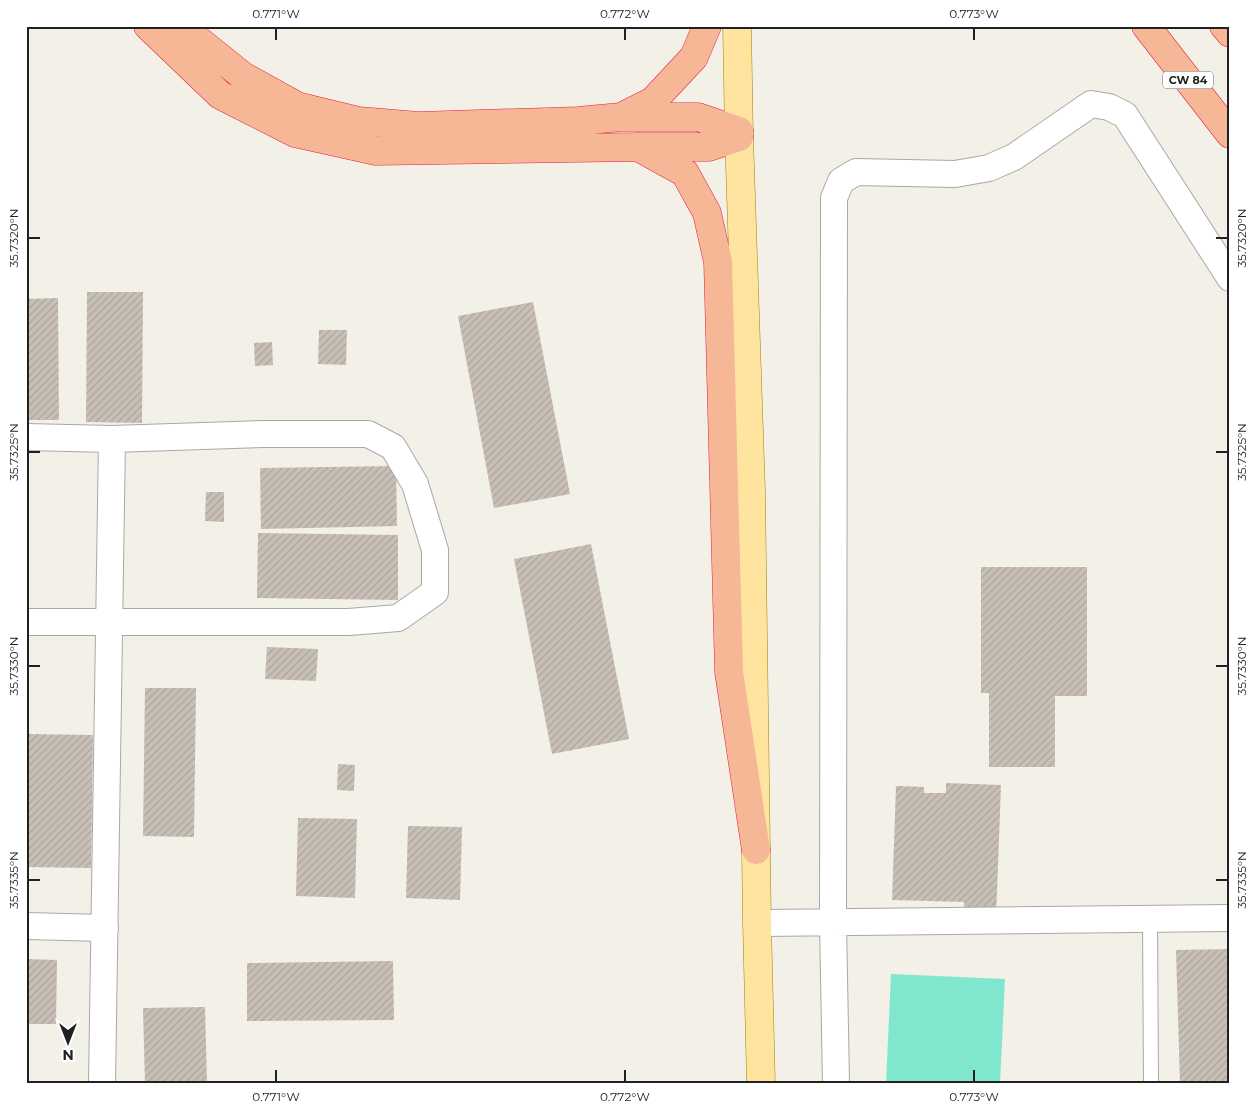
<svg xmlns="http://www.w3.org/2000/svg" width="1256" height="1110" viewBox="0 0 1256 1110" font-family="Montserrat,sans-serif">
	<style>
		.pitch { fill: #80e6ce }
		.building { fill: url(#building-hatch) }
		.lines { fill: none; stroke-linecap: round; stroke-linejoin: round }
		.service-casing { stroke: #a8a8a8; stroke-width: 16 }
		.minor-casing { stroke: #a8a8a8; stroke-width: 28 }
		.primary-casing { stroke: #9f8200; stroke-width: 29 }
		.trunk-casing { stroke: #e91c43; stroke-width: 29 }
		.service { stroke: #fff; stroke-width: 14 }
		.minor { stroke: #fff; stroke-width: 26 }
		.primary { stroke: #ffe4a0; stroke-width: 28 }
		.trunk { stroke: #f6b797; stroke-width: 28 }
		.ticks { fill: none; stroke: #212121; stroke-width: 2 }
		.labels { text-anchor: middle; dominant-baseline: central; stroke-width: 4; stroke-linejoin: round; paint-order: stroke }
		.shield { fill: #fff; stroke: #646464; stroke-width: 1 }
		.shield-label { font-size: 11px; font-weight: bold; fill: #212121 }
		.neatline { fill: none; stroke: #212121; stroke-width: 2 }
		.ticks-label { font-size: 12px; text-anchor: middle; fill: #212121 }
	</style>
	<defs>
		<pattern id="building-hatch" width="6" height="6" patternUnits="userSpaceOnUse" patternTransform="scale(1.25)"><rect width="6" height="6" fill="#c8c0b6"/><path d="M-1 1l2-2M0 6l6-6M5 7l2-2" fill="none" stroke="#aca59c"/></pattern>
	</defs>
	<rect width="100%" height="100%" fill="#f2f0e7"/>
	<path class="pitch" d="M891,974l114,5 -5,105h-114z"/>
	<path class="building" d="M87,292h56l-1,131 -56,-1z
		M58,298l1,122h-33v-121z
		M533,302l37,192 -76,14 -36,-192z
		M319,330h28l-1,35 -28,-1z
		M272,342l1,23 -18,1 -1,-23z
		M396,466l1,60 -136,3 -1,-61z
		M206,492h18v30l-19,-1z
		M258,533l140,2v65l-141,-2z
		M591,544l38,195 -77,15 -38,-195z
		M26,548h2v35h-2z
		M981,567h106v129h-32v71h-66v-74h-8z
		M267,647l51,2 -2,32 -51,-2z
		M145,688h51l-2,149 -51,-1z
		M26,734l67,1 -2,133 -65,-1z
		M338,764l17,1 -1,26 -17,-1z
		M946,783l55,2 -5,133 -32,-1v-15l-72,-2 4,-114 28,1v6h22z
		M298,818l59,1 -2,79 -59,-2z
		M408,826l54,1 -2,73 -54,-2z
		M1230,949v43h-3v72h3v20h-50l-4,-134z
		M26,959l31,1 -1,64h-30z
		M393,961l1,59 -147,1v-58z
		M205,1007l2,77h-62l-2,-76z"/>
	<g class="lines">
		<defs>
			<path id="service" d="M1150,919l1,165"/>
			<path id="minor" d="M26,437l86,2 151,-5h105l25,13 22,37 20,66v42l-37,26 -49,4h-323
				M757,923l473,-5
				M26,926l79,2
				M102,1084l10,-645
				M836,1084l-3,-162 1,-724 7,-17 15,-9 99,2 34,-6 25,-11 77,-53 18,3 16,8 105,163"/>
			<path id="primary" d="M737,26l2,111 12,354 6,432 4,161"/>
			<path id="trunk" d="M148,26l72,69 75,38 81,18 262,-4 47,26 22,40 11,49 11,410 27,178
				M185,26l7,9 51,41 54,30 62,15 59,5 160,-5 43,-4 32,-16 41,-44 13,-31
				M1146,26l84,108
				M1224,26l6,7
				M625,117h73l41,14
				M639,147h70l30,-10"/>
		</defs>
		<use href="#service" class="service-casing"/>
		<use href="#minor" class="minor-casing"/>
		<use href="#primary" class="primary-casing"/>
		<use href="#trunk" class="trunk-casing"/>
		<use href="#service" class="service"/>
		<use href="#minor" class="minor"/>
		<use href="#primary" class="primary"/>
		<use href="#trunk" class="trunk"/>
	</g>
	<path class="ticks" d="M276,28v12M625,28v12M974,28v12M28,238h12M1216,238h12M28,452h12M1216,452h12M28,666h12M1216,666h12M28,880h12M1216,880h12M276,1070v12M625,1070v12M974,1070v12"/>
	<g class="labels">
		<rect class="shield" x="1163" y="71.5" width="50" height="17" rx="4"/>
		<g class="shield-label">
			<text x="1188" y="80">CW 84</text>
		</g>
	</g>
	<rect width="1256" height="1110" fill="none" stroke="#ffffff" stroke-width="55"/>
	<g transform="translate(68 1042) rotate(180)" stroke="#ffffff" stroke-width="4" paint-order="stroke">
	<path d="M0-4L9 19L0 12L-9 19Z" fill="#212121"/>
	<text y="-8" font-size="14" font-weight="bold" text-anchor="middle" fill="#212121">N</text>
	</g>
	<rect x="28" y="28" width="1200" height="1054" class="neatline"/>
	<g class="ticks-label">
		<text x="276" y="18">0.771°W</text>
		<text x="625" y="18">0.772°W</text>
		<text x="974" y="18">0.773°W</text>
		<text transform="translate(1242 238) rotate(-90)" y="4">35.7320°N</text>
		<text transform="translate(14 238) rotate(-90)" y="4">35.7320°N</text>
		<text transform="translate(1242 452) rotate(-90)" y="4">35.7325°N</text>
		<text transform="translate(14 452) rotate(-90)" y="4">35.7325°N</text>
		<text transform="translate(1242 666) rotate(-90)" y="4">35.7330°N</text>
		<text transform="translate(14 666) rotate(-90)" y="4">35.7330°N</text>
		<text transform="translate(1242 880) rotate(-90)" y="4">35.7335°N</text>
		<text transform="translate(14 880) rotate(-90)" y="4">35.7335°N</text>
		<text x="276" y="1101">0.771°W</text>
		<text x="625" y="1101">0.772°W</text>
		<text x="974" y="1101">0.773°W</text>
	</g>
</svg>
